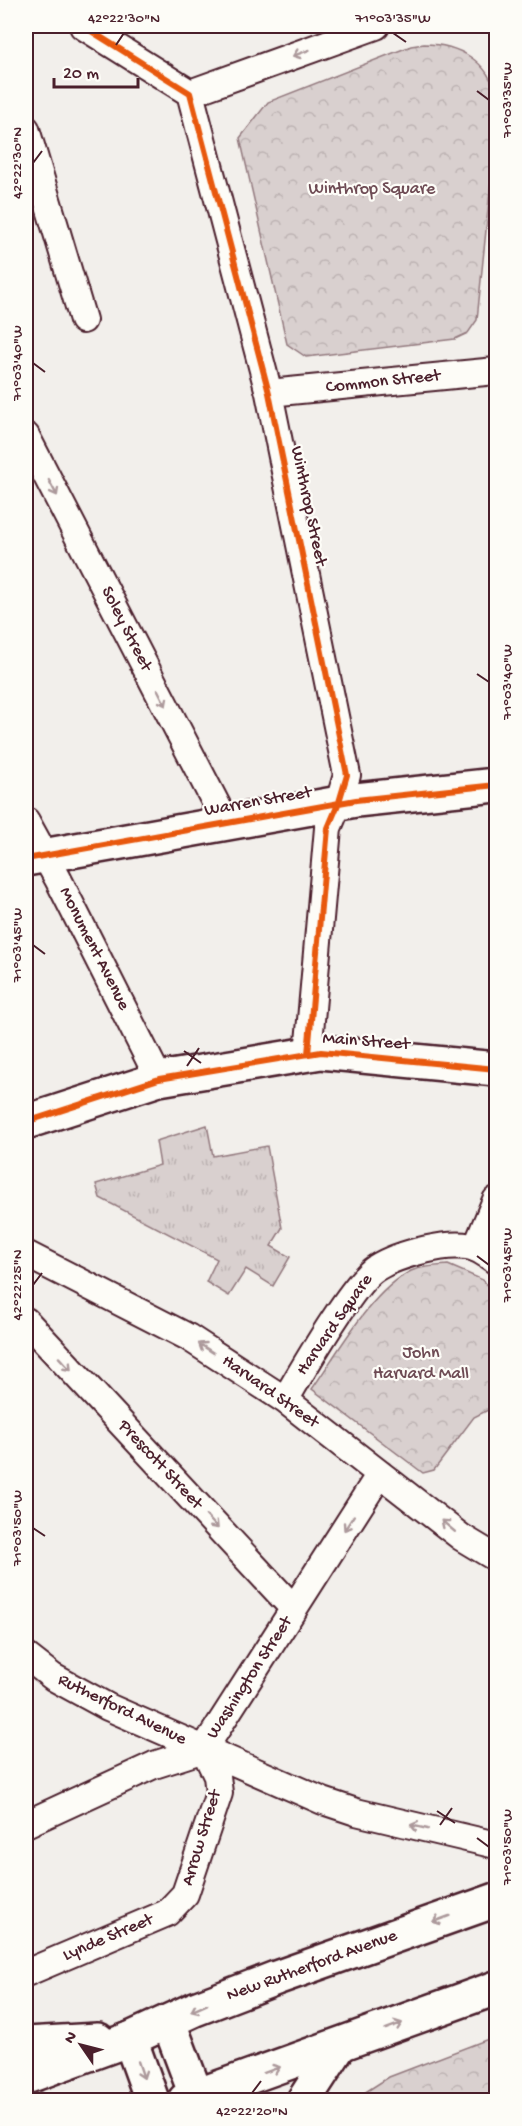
<svg xmlns="http://www.w3.org/2000/svg" width="522" height="2126" viewBox="0 0 522 2126" font-family="'Gochi Hand',sans-serif">
	<style>
		.grass { fill: url(#grass-tufts); stroke: #92787d; stroke-width: 1.5 }
		.park { fill: url(#park-crowns); stroke: #92787d; stroke-width: 1.5 }
		.lines { fill: none; stroke-linecap: round; stroke-linejoin: round }
		.street-casing { stroke: #4a1f2b; stroke-width: 30 }
		.secondary-casing { stroke: #4a1f2b; stroke-width: 38 }
		.primary-casing { stroke: #4a1f2b; stroke-width: 38 }
		.highway-casing { stroke: #4a1f2b; stroke-width: 38 }
		.street { stroke: #fdfcf7; stroke-width: 26 }
		.secondary { stroke: #fdfcf7; stroke-width: 33 }
		.primary { stroke: #fdfcf7; stroke-width: 33 }
		.highway { stroke: #fdfcf7; stroke-width: 33 }
		.cycleway-casing { stroke: #fdfcf7; stroke-width: 10 }
		.cycleway { stroke: #e8590c; stroke-width: 6 }
		.oneway { stroke: #ac999b }
		.ticks { fill: none; stroke: #4a1f2b; stroke-width: 2 }
		.labels { text-anchor: middle; dominant-baseline: central; stroke-width: 4.5; stroke-linejoin: round; paint-order: stroke }
		.park-label { font-size: 18px; fill: #6e4b54; stroke: #fdfcf7 }
		.street-label { font-size: 18px; fill: #4a1f2b; stroke: #fdfcf7 }
		.neatline { fill: none; stroke: #4a1f2b; stroke-width: 2 }
		.ticks-label { font-size: 15px; text-anchor: middle; fill: #4a1f2b }
	</style>
	<defs>
		<pattern id="grass-tufts" width="24" height="20" patternUnits="userSpaceOnUse" patternTransform="scale(1.5)"><rect width="24" height="20" fill="#d9d0cf"/><path d="M3 7l-1-3M5 7V3M7 7l1-3M15 17l-1-3M17 17v-4M19 17l1-3" fill="none" stroke="#bcb2b2"/></pattern>
		<pattern id="park-crowns" width="20" height="18" patternUnits="userSpaceOnUse" patternTransform="scale(1.5)"><rect width="20" height="18" fill="#d9d0cf"/><path d="M2 6a3 3 0 1 1 6 0M12 15a3 3 0 1 1 6 0" fill="none" stroke="#bcb2b2"/></pattern>
	</defs>
	<rect width="100%" height="100%" fill="#f2efeb"/>
	<filter id="ink" filterUnits="userSpaceOnUse"><feTurbulence type="fractalNoise" baseFrequency=".0167" numOctaves="2"/><feDisplacementMap in="SourceGraphic" scale="12" xChannelSelector="R" yChannelSelector="G"/><feConvolveMatrix kernelMatrix="1 2 1 2 8 2 1 2 1" color-interpolation-filters="sRGB"/></filter>
	<g filter="url(#ink)">
		<path class="grass" d="M207,1125l6,31 54,-10 15,82 -11,18 19,11 -17,29 -27,-17 -17,27 -23,-14 11,-23 -117,-61 -4,-14 64,-19 -4,-24z"/>
		<path class="park" d="M424,44c34,0 66,17 72,53 2,11 1,23 0,33l-19,190 -9,13 -13,6 -149,18 -19,-13 -47,-206 28,-36 143,-56z
			M448,1265l35,15 13,15v111l-22,11 -40,53 -11,3 -111,-84c26,-37 59,-98 99,-118 11,-5 25,-5 37,-6z
			M496,2036v64h-143l36,-23z"/>
		<g class="lines">
			<defs>
				<path id="street" d="M83,26l107,67 79,300 78,382 -8,27 -11,26 -20,226
					M190,93l186,-67
					M26,129l57,191
					M269,393l227,-22
					M26,436l200,387
					M26,821l32,58 101,200
					M476,1248l20,-48
					M26,1254l162,83 97,63 176,137 35,21
					M26,1321l268,288
					M285,1400c16,-27 68,-118 91,-132 20,-13 79,-30 101,-19 7,3 13,8 19,12
					M26,1656l27,21 55,30 215,94 33,11 140,33
					M26,1824l128,-59 50,-16 176,-275
					M26,1973l141,-60 18,-19 34,-101 -2,-17 -13,-27"/>
				<path id="secondary" d="M26,859l330,-59 140,-15
					M26,1122l133,-43 162,-27 175,17"/>
				<path id="primary" d="M26,2044l72,-4
					M26,2077l104,-38 65,-30 81,-31 220,-78
					M185,2100l311,-112"/>
				<path id="highway" d="M169,2023l29,77
					M130,2039l22,61
					M304,2100l35,-54"/>
			</defs>
			<use href="#street" class="street-casing"/>
			<use href="#secondary" class="secondary-casing"/>
			<use href="#primary" class="primary-casing"/>
			<use href="#highway" class="highway-casing"/>
			<use href="#street" class="street"/>
			<use href="#secondary" class="secondary"/>
			<use href="#primary" class="primary"/>
			<use href="#highway" class="highway"/>
			<defs>
				<path id="cycleway" d="M83,26l107,67 79,300 78,382 -8,27 -11,26 -20,226
					M26,859l330,-59 140,-15
					M26,1122l133,-43 162,-27 175,17"/>
			</defs>
			<use href="#cycleway" class="cycleway-casing"/>
			<use href="#cycleway" class="cycleway"/>
		</g>
		<defs><path id="oneway-shaft" d="M-6 0H5M1.5-3L5.5 0L1.5 3" fill="none" stroke-width="1.6" stroke-linecap="round" stroke-linejoin="round" transform="scale(1.5)"/></defs>
		<g class="oneway">
			<use href="#oneway-shaft" transform="translate(301 53) rotate(160)"/>
			<use href="#oneway-shaft" transform="translate(53 488) rotate(62)"/>
			<use href="#oneway-shaft" transform="translate(162 698) rotate(63)"/>
			<use href="#oneway-shaft" transform="translate(206 1348) rotate(-147)"/>
			<use href="#oneway-shaft" transform="translate(65 1364) rotate(47)"/>
			<use href="#oneway-shaft" transform="translate(212 1522) rotate(47)"/>
			<use href="#oneway-shaft" transform="translate(349 1523) rotate(123)"/>
			<use href="#oneway-shaft" transform="translate(448 1526) rotate(-140)"/>
			<use href="#oneway-shaft" transform="translate(419 1827) rotate(-167)"/>
			<use href="#oneway-shaft" transform="translate(441 1919) rotate(160)"/>
			<use href="#oneway-shaft" transform="translate(199 2008) rotate(156)"/>
			<use href="#oneway-shaft" transform="translate(394 2026) rotate(-20)"/>
			<use href="#oneway-shaft" transform="translate(141 2070) rotate(71)"/>
			<use href="#oneway-shaft" transform="translate(272 2070) rotate(-20)"/>
		</g>
	</g>
	<path class="ticks" d="M393,33l13,9M116,45l8,-12M477,91l12,9M33,163l9,-12M33,363l12,9M477,674l12,8M33,945l12,9M184,1051l17,12M187,1066l12,-18M477,1256l12,9M33,1285l9,-12M33,1528l12,8M437,1811l18,12M440,1825l12,-17M477,1838l12,9M252,2093l9,-12"/>
	<g class="labels">
		<g class="park-label">
			<text x="372" y="189">Winthrop Square</text>
			<text x="421" y="1353">John<tspan x="421" dy="21">Harvard Mall</tspan></text>
		</g>
		<g class="street-label">
			<text transform="translate(383 382) rotate(-6)">Common Street</text>
			<text transform="translate(308 506) rotate(78)">Winthrop Street</text>
			<text transform="translate(126 629) rotate(63)">Soley Street</text>
			<text transform="translate(258 802) rotate(-10)">Warren Street</text>
			<text transform="translate(94 949) rotate(63)">Monument Avenue</text>
			<text transform="translate(366 1042) rotate(4)">Main Street</text>
			<text transform="translate(335 1325) rotate(-55)">Harvard Square</text>
			<text transform="translate(270 1392) rotate(35)">Harvard Street</text>
			<text transform="translate(160 1465) rotate(47)">Prescott Street</text>
			<text transform="translate(250 1678) rotate(-57)">Washington Street</text>
			<text transform="translate(122 1710) rotate(26)">Rutherford Avenue</text>
			<text transform="translate(202 1838) rotate(-73)">Arrow Street</text>
			<text transform="translate(108 1938) rotate(-23)">Lynde Street</text>
			<text transform="translate(312 1966) rotate(-20)">New Rutherford Avenue</text>
		</g>
	</g>
	<rect width="522" height="2126" fill="none" stroke="#fdfcf7" stroke-width="66"/>
	<g transform="translate(81 2045) rotate(305)" stroke="#fdfcf7" stroke-width="4.5" paint-order="stroke">
	<path d="M0-4.5L10 22L0 15L-10 22Z" fill="#4a1f2b"/>
	<text y="-9" font-size="16" font-weight="bold" text-anchor="middle" fill="#4a1f2b">N</text>
	</g>
	<path d="M54 78v9h84v-9" fill="none" stroke="#4a1f2b" stroke-width="3"/>
	<text x="63" y="78" font-size="18" fill="#4a1f2b" stroke="#fdfcf7" stroke-width="4.5" paint-order="stroke">20 m</text>
	<rect x="33" y="33" width="456" height="2060" class="neatline"/>
	<g class="ticks-label">
		<text x="124" y="22">42°22'30"N</text>
		<text x="393" y="22">71°03'35"W</text>
		<text transform="translate(506 100) rotate(-90)" y="5">71°03'35"W</text>
		<text transform="translate(16 163) rotate(-90)" y="5">42°22'30"N</text>
		<text transform="translate(16 363) rotate(-90)" y="5">71°03'40"W</text>
		<text transform="translate(506 682) rotate(-90)" y="5">71°03'40"W</text>
		<text transform="translate(16 945) rotate(-90)" y="5">71°03'45"W</text>
		<text transform="translate(506 1265) rotate(-90)" y="5">71°03'45"W</text>
		<text transform="translate(16 1285) rotate(-90)" y="5">42°22'25"N</text>
		<text transform="translate(16 1528) rotate(-90)" y="5">71°03'50"W</text>
		<text transform="translate(506 1847) rotate(-90)" y="5">71°03'50"W</text>
		<text x="252" y="2115">42°22'20"N</text>
	</g>
</svg>
